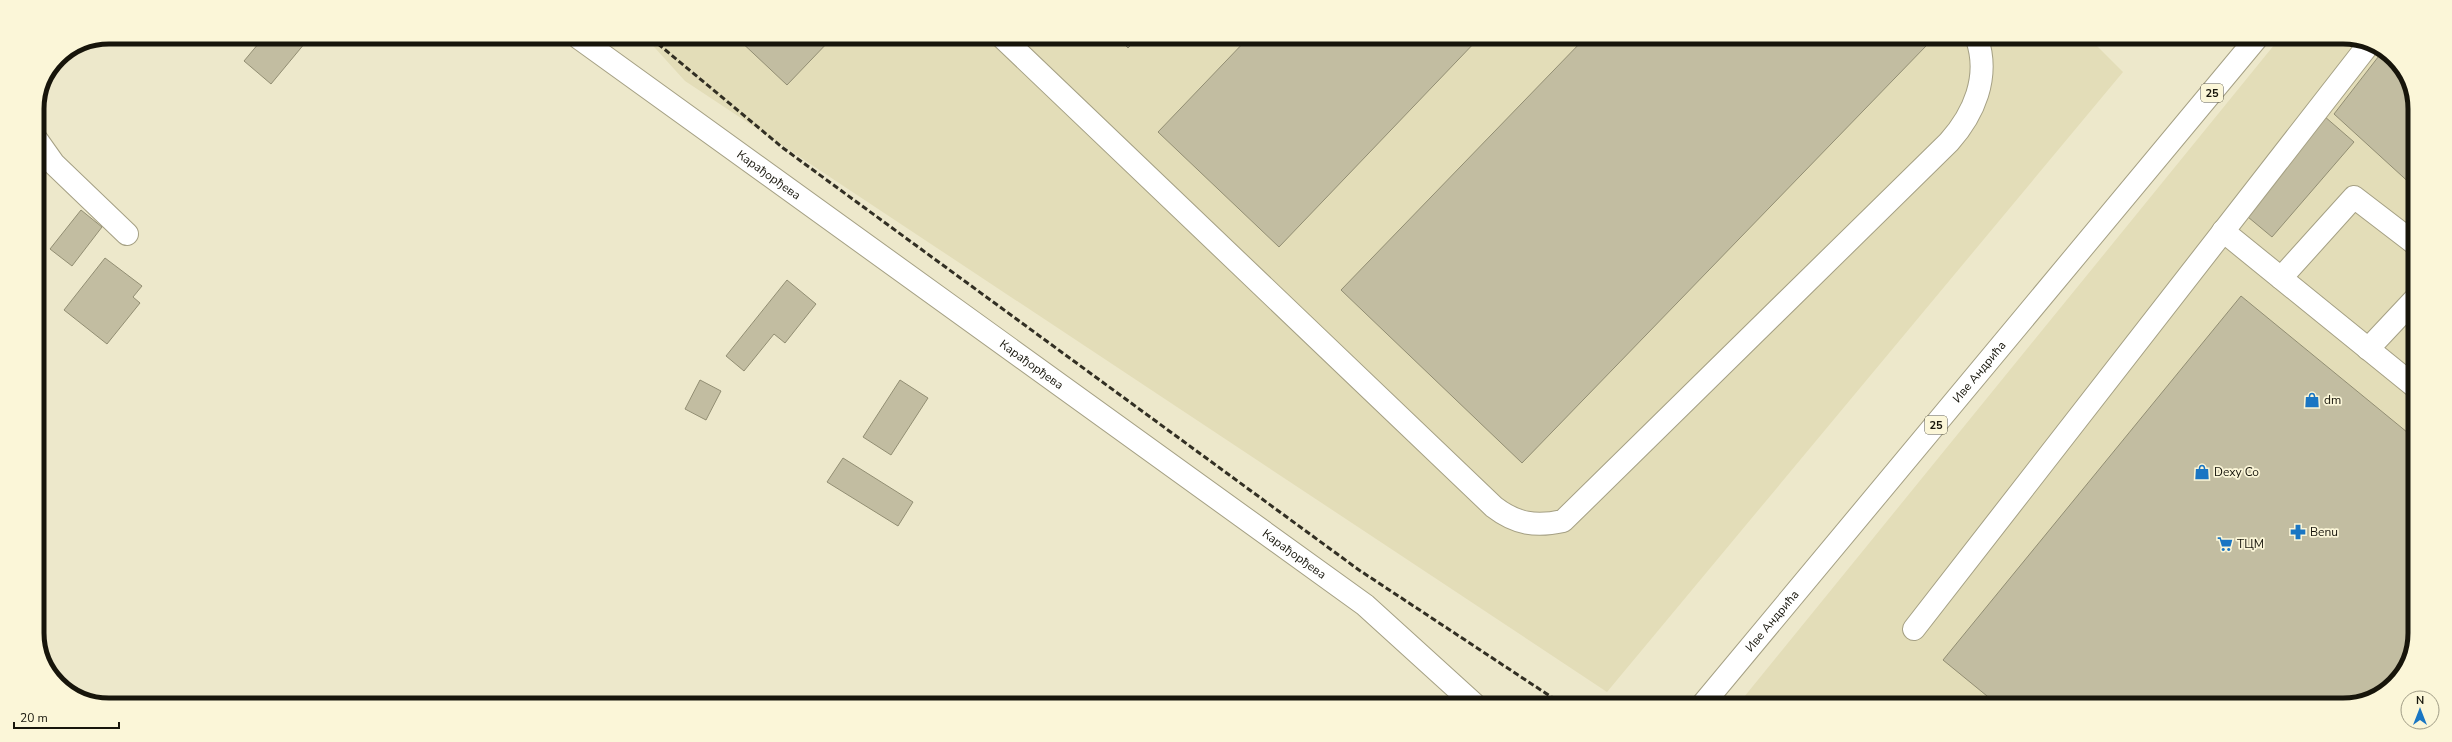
<svg xmlns="http://www.w3.org/2000/svg" width="2452" height="742" viewBox="0 0 2452 742" font-family="'Nunito Sans',sans-serif">
	<style>
		.built { fill: #e3ddb8 }
		.building { fill: #c2bda1; stroke: #928e73 }
		.lines { fill: none; stroke-linecap: round; stroke-linejoin: round }
		.minor-casing { stroke: #a5a084; stroke-width: 24 }
		.major-casing { stroke: #a5a084; stroke-width: 24 }
		.minor { stroke: #fff; stroke-width: 22 }
		.major { stroke: #fff; stroke-width: 22 }
		.rail { stroke: #322f23; stroke-width: 3; stroke-dasharray: 6 3; stroke-linecap: butt }
		.labels { text-anchor: middle; dominant-baseline: central; stroke-width: 3.5; stroke-linejoin: round; paint-order: stroke }
		.shield { fill: #fbf6d8; stroke: #5b5848; stroke-width: 1 }
		.shield-label { font-size: 11px; font-weight: bold; fill: #17150b }
		.street-label { font-size: 12px; fill: #17150b; stroke: #fbf6d8 }
		.poi-label { font-size: 12px; fill: #17150b; stroke: #fbf6d8; text-anchor: start }
		.rim { fill: none; stroke: #17150b; stroke-width: 5 }
	</style>
	<rect width="100%" height="100%" fill="#ede8cb"/>
	<path class="built" d="M646,38l1444,1 33,33 -516,620 -922,-611z
		M2279,39h82l36,23 18,42 -2,547 -70,54 -599,-1 -4,-2z"/>
	<path class="building" d="M264,37h46l-39,47 -27,-23z
		M737,38h95l-45,47z
		M1118,38h20l-10,10z
		M1248,38h231l-200,209 -121,-115z
		M1584,39h335l7,7 -404,417 -181,-173z
		M2382,52l15,10 18,42 -1,83 -80,-73z
		M2324,116l30,26 -82,95 -30,-25z
		M81,210l21,17 -30,39 -22,-17z
		M105,258l37,28 -9,11 7,6 -33,41 -43,-34z
		M787,280l29,24 -31,39 -11,-9 -30,37 -18,-15z
		M2241,296l172,141v214l-26,39 -44,15h-345l-55,-45z
		M700,380l21,11 -15,29 -21,-11z
		M900,380l28,18 -37,57 -28,-18z
		M843,458l70,44 -15,24 -71,-44z"/>
	<g class="lines">
		<defs>
			<g id="minor">
				<path id="s1" d="M579,38l786,567 109,99"/>
				<path d="M1003,38l491,469c22,17 42,20 69,14l386,-379c25,-28 41,-65 28,-103"/>
				<path d="M37,140l17,24 73,70"/>
				<path d="M2223,231l191,155"/>
				<path d="M2281,278l73,-81 60,46"/>
				<path d="M2368,349l46,-49"/>
				<path d="M1914,629l455,-585"/>
			</g>
			<g id="major">
				<path id="s2" d="M1703,704l553,-665"/>
			</g>
		</defs>
		<use href="#minor" class="minor-casing"/>
		<use href="#major" class="major-casing"/>
		<use href="#minor" class="minor"/>
		<use href="#major" class="major"/>
		<path class="rail" d="M651,38l132,110 576,422 203,134"/>
	</g>
	<defs>
		<symbol id="shop-bare" viewBox="-9 -9 18 18"><path d="M-5-2.5h2.3a2.7 3.5 0 0 1 5.4 0H5L5.5 6h-11ZM-1.5-2.5h3a1.5 2.3 0 0 0-3 0Z" fill="#1a76c3" stroke="#fbf6d8" stroke-width="2.5" paint-order="stroke"/></symbol>
		<symbol id="pharmacy-bare" viewBox="-9 -9 18 18"><path d="M-2-6h4v4h4v4h-4v4h-4v-4h-4v-4h4Z" fill="#1a76c3" stroke="#fbf6d8" stroke-width="2.5" paint-order="stroke"/></symbol>
		<symbol id="supermarket-bare" viewBox="-9 -9 18 18"><path d="M-6-5.5h2.5l.6 2H6L4.5 2H-2.5L-4.4-4H-6ZM-1.5 3.2a1.3 1.3 0 1 0 .1 0ZM3 3.2a1.3 1.3 0 1 0 .1 0Z" fill="#1a76c3" stroke="#fbf6d8" stroke-width="2.5" paint-order="stroke"/></symbol>
	</defs>
	<g fill-rule="evenodd">
		<use href="#shop-bare" x="2301" y="389" width="22" height="22"/>
		<use href="#shop-bare" x="2191" y="461" width="22" height="22"/>
		<use href="#pharmacy-bare" x="2287" y="521" width="22" height="22"/>
		<use href="#supermarket-bare" x="2214" y="533" width="22" height="22"/>
	</g>
	<g class="labels">
		<g class="shield">
			<rect x="2201" y="84" width="22" height="18" rx="3"/>
			<rect x="1925" y="416" width="22" height="18" rx="3"/>
		</g>
		<g class="shield-label">
			<text x="2212" y="93">25</text>
			<text x="1936" y="425">25</text>
		</g>
		<g class="street-label">
			<text stroke="none"><textPath href="#s1" startOffset="234">Карађорђева</textPath></text>
			<text stroke="none"><textPath href="#s1" startOffset="558">Карађорђева</textPath></text>
			<text stroke="none"><textPath href="#s2" startOffset="432">Иве Андрића</textPath></text>
			<text stroke="none"><textPath href="#s1" startOffset="882">Карађорђева</textPath></text>
			<text stroke="none"><textPath href="#s2" startOffset="108">Иве Андрића</textPath></text>
		</g>
		<g class="poi-label">
			<text x="2324" y="400">dm</text>
			<text x="2214" y="472">Dexy Co</text>
			<text x="2310" y="532">Benu</text>
			<text x="2237" y="544">ТЦМ</text>
		</g>
	</g>
	<path d="M0 0H2452V742H0ZM109 44H2343A65 65 0 0 1 2408 109V633A65 65 0 0 1 2343 698H109A65 65 0 0 1 44 633V109A65 65 0 0 1 109 44Z" fill="#fbf6d8" fill-rule="evenodd"/>
	<path class="rim" d="M109 44H2343A65 65 0 0 1 2408 109V633A65 65 0 0 1 2343 698H109A65 65 0 0 1 44 633V109A65 65 0 0 1 109 44Z"/>
	<g transform="translate(2420 710)"><circle r="19" fill="#fbf6d8" stroke="#a09c86"/>
	<path d="M0-3L7 15L0 10L-7 15Z" fill="#1a76c3"/>
	<text y="-6" font-size="11" font-weight="bold" text-anchor="middle" fill="#17150b">N</text>
	</g>
	<path d="M14 722v6h105v-6" fill="none" stroke="#17150b" stroke-width="2"/>
	<text x="20" y="722" font-size="12" fill="#17150b" stroke="#fbf6d8" stroke-width="3" paint-order="stroke">20 m</text>
</svg>
